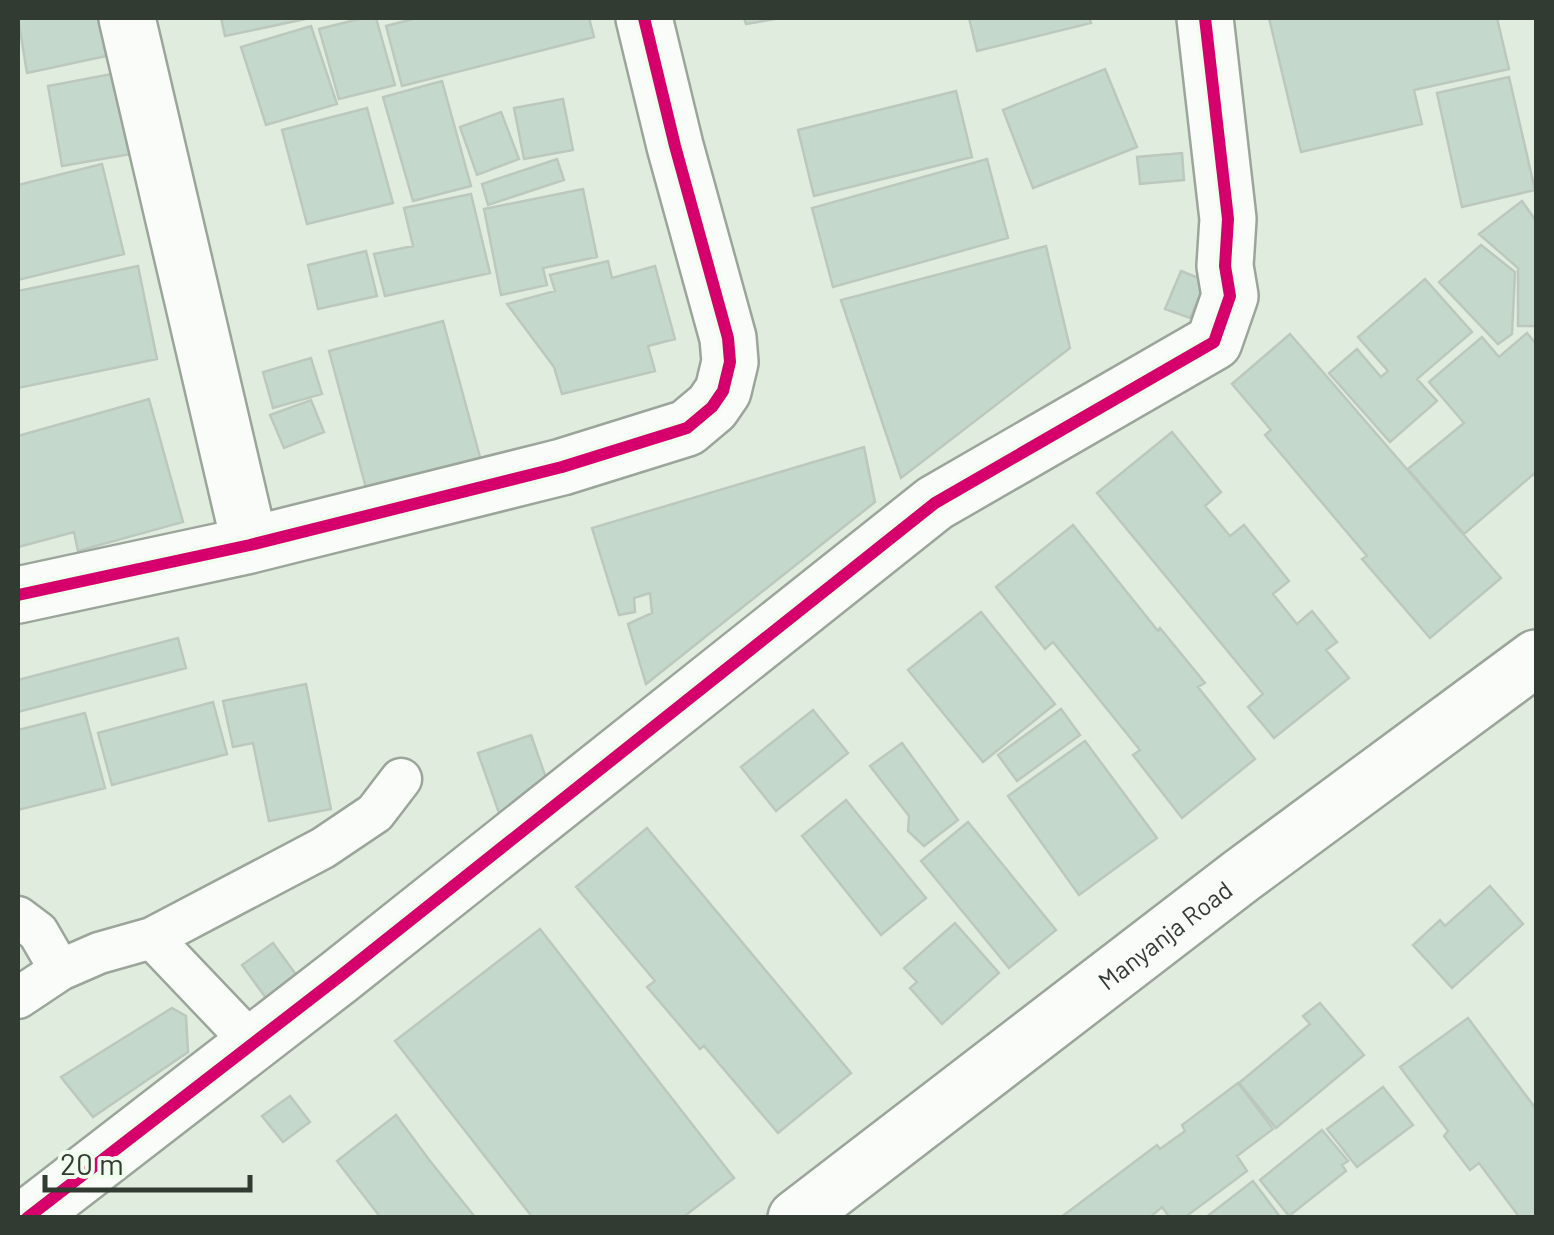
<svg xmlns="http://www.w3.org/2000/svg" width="1554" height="1235" viewBox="0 0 1554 1235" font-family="Barlow,sans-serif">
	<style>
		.building { fill: #c4d9cb; stroke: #bcc8be; stroke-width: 2.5 }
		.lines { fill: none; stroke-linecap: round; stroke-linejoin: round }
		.service-casing { stroke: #9ba59a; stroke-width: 45 }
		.minor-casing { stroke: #9ba59a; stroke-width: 60 }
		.secondary-casing { stroke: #9ba59a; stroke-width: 60 }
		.service { stroke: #fafcfa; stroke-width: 40 }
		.minor { stroke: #fafcfa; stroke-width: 55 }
		.secondary { stroke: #fafcfa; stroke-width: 55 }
		.cycleway-casing { stroke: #effeed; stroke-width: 19 }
		.cycleway { stroke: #d6006c; stroke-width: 12 }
		.labels { text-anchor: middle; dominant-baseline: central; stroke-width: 8; stroke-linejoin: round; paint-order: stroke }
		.street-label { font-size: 25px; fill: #323b31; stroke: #effeed }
	</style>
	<rect width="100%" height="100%" fill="#e0edde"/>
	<path class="building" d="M18,18h100l7,34 -98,21z
		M221,18h89l-85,18z
		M363,18h13l19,67 -56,14 -20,-70z
		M417,18h172l5,19 -192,49 -16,-60z
		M744,18h37l-35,6z
		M969,18h120l2,5 -114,28z
		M1269,18h228l12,51 -95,21 8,34 -121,28z
		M311,26l26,78 -71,21 -25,-78z
		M1105,69l32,78 -104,41 -30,-78z
		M128,71l14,81 -80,14 -14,-80z
		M1509,77l26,113 -73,17 -25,-114z
		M442,81l29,105 -58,15 -30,-104z
		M956,91l16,66 -158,39 -16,-66z
		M563,99l10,51 -49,9 -10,-51z
		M367,108l26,95 -86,21 -25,-94z
		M501,112l18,47 -42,16 -17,-48z
		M1182,153l2,27 -44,4 -3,-27z
		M557,159l7,21 -76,25 -6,-21z
		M987,159l21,79 -175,49 -21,-79z
		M102,164l22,90 -106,26v-95z
		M583,189l14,68 -54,11 4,17 -46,10 -17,-86z
		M471,194l19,79 -105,23 -11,-42 39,-8 -9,-38z
		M1522,201l14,20v105h-18v-58l-39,-34z
		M1481,245l34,27 -3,62 -14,10 -59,-62z
		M1046,246l24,102 -169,130 -60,-178z
		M366,251l11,45 -59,13 -10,-44z
		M608,261l4,17 43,-12 20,73 -27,7 7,25 -93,23 -8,-27 -47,-63 48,-13 -5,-16z
		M138,266l19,93 -139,29v-97z
		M1181,271l25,10 -16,37 -25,-9z
		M1425,279l47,53 -55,47 20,22 -47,41 -61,-69 28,-24 24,28 7,-6 -30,-34z
		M443,321l40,147 -114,31 -40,-148z
		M1527,333l9,11v128l-72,62 -56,-65 56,-46 -35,-41 53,-45 17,20z
		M1290,334l211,244 -71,60 -68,-79 5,-3 -102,-121 6,-5 -39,-46z
		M311,358l11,36 -49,14 -10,-36z
		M149,399l34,123 -105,29 -4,-19 -56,15v-111z
		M311,400l13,32 -40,16 -14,-33z
		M1172,432l49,60 -16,14 25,30 14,-11 45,56 -16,13 24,30 15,-13 25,31 -11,8 23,28 -75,60 -26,-31 15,-13 -166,-201z
		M864,447l11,55 -229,182 -18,-60 24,-11 -2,-20 -16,5 1,14 -16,3 -27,-87z
		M1073,525l85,106 2,-3 45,55 -7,4 57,72 -73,59 -49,-63 7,-5 -87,-108 -8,7 -49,-62z
		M981,612l74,92 -72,58 -75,-92z
		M178,638l8,30 -168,44v-32z
		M306,684l25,125 -62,12 -16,-78 -20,4 -10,-46z
		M213,702l14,52 -115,31 -14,-52z
		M1061,709l19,26 -63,46 -19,-26z
		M813,710l35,43 -72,58 -35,-44z
		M85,713l20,75 -87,22v-80z
		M531,735l21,60 -53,18 -21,-60z
		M1085,741l72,97 -78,57 -71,-99z
		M902,743l56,77 -34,26 -16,-15 1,-15 -39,-50z
		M846,800l80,98 -45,37 -79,-99z
		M968,822l88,108 -47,38 -88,-107z
		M647,828l204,245 -73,60 -74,-87 -4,3 -53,-62 8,-6 -79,-94z
		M1490,886l33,38 -71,64 -39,-43 27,-25 5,6z
		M955,923l44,50 -57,51 -32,-36 7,-6 -13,-14z
		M540,929l194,249 -52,40h-149l-138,-177z
		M273,943l24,33 -31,22 -24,-33z
		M1320,1003l44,52 -88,73 -37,-45 71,-59 -7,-8z
		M172,1008l14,8 2,36 -95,65 -32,-40z
		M1468,1018l68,91v109h-16l-41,-55 -9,7 -26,-34 4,-5 -48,-64z
		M1238,1083l35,46 -36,27 10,15 -59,44 2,2 -20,1 -8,-11 -13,11h-89l97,-73 3,4 25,-18 -3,-6z
		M1383,1087l30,38 -56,42 -30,-38z
		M290,1096l20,26 -27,20 -21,-26z
		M396,1115l34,46 45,56 -94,1 -44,-57z
		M1322,1130l26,31 -6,4 4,6 -57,45 -29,-36z
		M1253,1181l28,37h-76z"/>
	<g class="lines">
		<defs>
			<path id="service" d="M18,917l20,15 22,38
				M152,938l100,105
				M18,998l42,-28 39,-17 53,-15 171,-90 52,-35 26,-34"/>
			<path id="minor" d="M127,18l123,527
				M18,595l232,-50 312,-78 125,-39 25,-21 11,-16 7,-29 -2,-24 -53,-192 -31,-128
				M27,1218l312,-241 596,-474 279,-161 16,-46 -5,-30 3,-47 -23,-201"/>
			<g id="secondary">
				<path id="s1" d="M796,1218l445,-342 295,-218"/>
			</g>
		</defs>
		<use href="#service" class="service-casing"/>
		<use href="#minor" class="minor-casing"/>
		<use href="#secondary" class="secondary-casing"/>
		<use href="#service" class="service"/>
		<use href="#minor" class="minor"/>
		<use href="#secondary" class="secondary"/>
		<defs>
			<path id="cycleway" d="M18,595l232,-50 312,-78 125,-39 25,-21 11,-16 7,-29 -2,-24 -53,-192 -31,-128
				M27,1218l312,-241 596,-474 279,-161 16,-46 -5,-30 3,-47 -23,-201"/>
		</defs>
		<use href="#cycleway" class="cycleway-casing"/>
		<use href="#cycleway" class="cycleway"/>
	</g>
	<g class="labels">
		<g class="street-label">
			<text stroke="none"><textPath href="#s1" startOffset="465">Manyanja Road</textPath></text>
		</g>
	</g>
	<rect width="1554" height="1235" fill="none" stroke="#323b31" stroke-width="40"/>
	<path d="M45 1175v15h205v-15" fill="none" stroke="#323b31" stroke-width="5"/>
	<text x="60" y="1175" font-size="30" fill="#323b31" stroke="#effeed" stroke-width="8" paint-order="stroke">20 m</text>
</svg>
